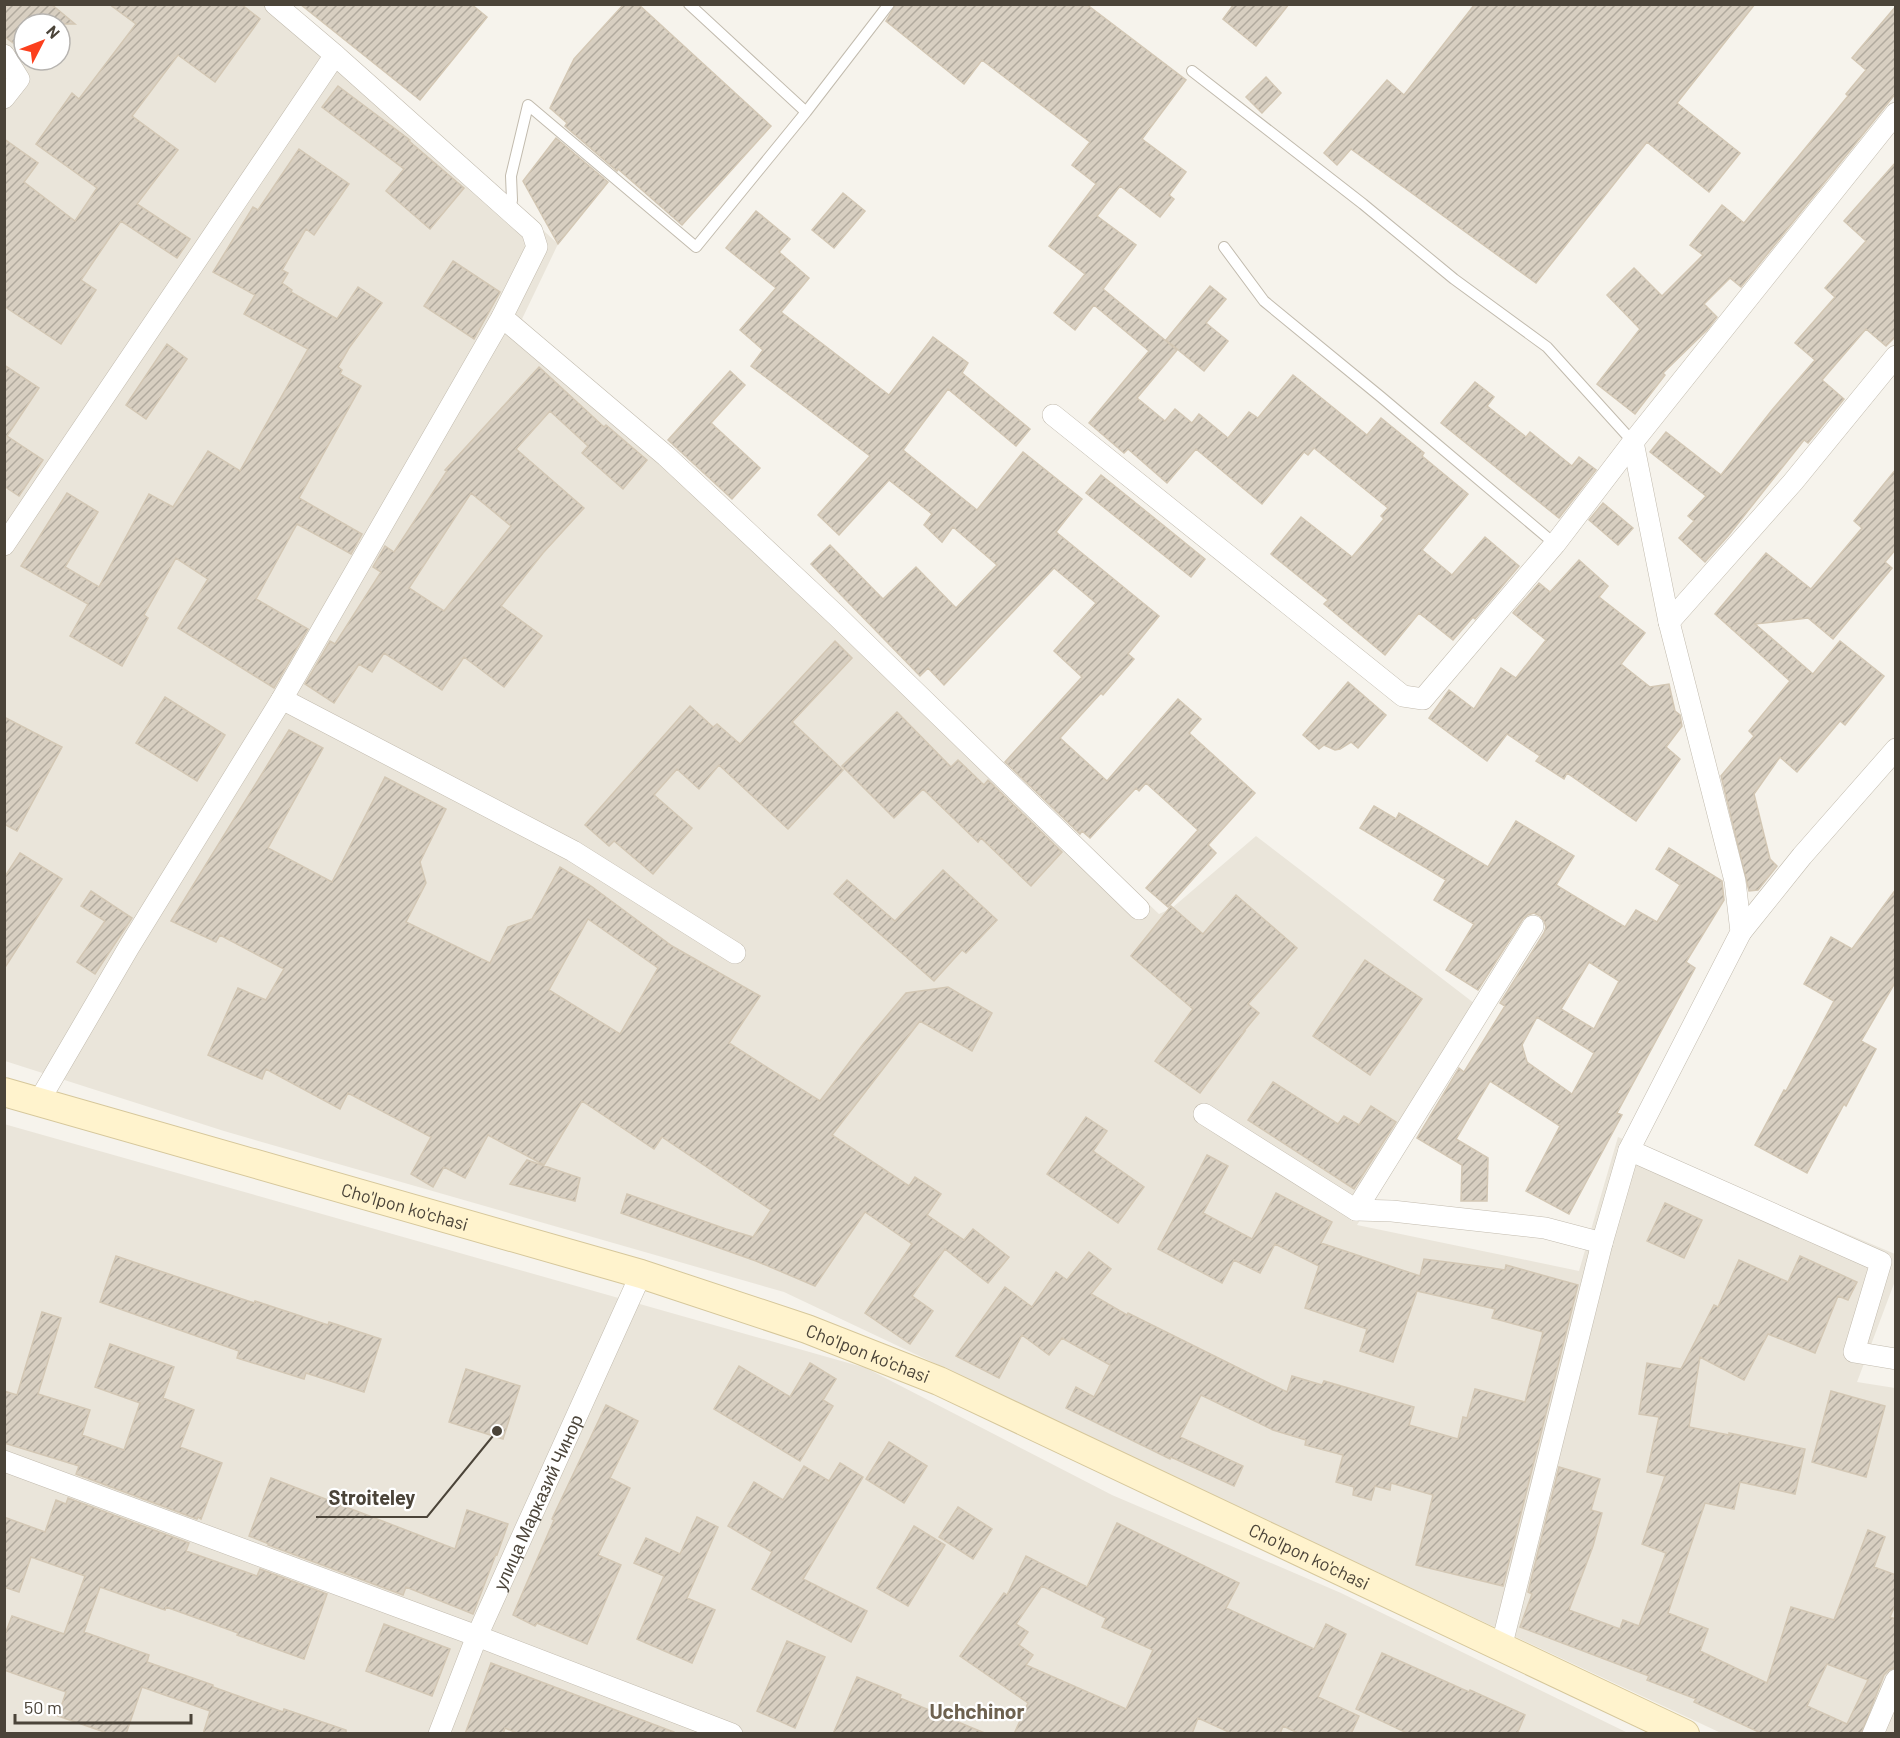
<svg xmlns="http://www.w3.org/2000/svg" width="1900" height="1738" viewBox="0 0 1900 1738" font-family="Barlow,sans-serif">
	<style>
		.residential { fill: #eae5da; fill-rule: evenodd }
		.building { fill: url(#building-hatch); stroke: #d3c7b4; stroke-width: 1.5; fill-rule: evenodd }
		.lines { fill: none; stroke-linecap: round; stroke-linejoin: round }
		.lane-casing { stroke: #c2bbae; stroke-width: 12 }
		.street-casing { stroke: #c2bbae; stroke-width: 22 }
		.secondary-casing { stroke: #d6c79b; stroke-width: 30 }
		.lane { stroke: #fff; stroke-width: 10 }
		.street { stroke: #fff; stroke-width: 21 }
		.secondary { stroke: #fff3cd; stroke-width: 28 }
		.labels { text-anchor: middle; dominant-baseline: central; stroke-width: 4.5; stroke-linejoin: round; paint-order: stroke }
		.street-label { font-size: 18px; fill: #4b4439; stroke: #fff }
		.quarter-label { font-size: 21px; font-weight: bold; fill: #6e6250; stroke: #fff }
		.leader { fill: none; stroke: #4b4439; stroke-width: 2 }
		.callout-dot { fill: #4b4439; stroke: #fff; stroke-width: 2 }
		.callout-label { font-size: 20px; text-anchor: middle; font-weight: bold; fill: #4b4439; stroke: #fff; stroke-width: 4.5; stroke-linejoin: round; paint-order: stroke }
	</style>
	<defs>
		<pattern id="building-hatch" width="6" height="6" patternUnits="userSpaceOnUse" patternTransform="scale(1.5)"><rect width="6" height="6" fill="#d8cfc1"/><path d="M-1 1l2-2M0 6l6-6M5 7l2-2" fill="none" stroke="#b1aa9e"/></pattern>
	</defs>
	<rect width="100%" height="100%" fill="#f6f3ec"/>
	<path class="residential" d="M5,5h271l183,147 99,92 -36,75 227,206 410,389 13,-6 84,-72 231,177 -130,212 222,46 39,-134 277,117v27l-38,101 38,6v345h-174l-468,-219 -469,-222 -560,-161 -219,-70zM24,24h36v36h-36z
		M4,1124l862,244 246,127 229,98 287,140h-1623z"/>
	<path class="building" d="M4,4h47l24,20h-51v27l-20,-15z
		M109,4h132l19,15 -45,63 -37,-27 -46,61 46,34 -41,54 53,35 -13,19 -56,-37 -40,59 15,10 -35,54 -57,-38v-167l34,24 -14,19 51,39 22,-33 -61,-44 36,-51 7,6 57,-75z
		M300,4h171l16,13 -67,83z
		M624,4h14l133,122 -89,99 -64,-56 -1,2 -52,-45 2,-3 -17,-15 24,-49z
		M896,4h190l100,76 -44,59 44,33 -17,23 5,4 -14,18 -40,-31 -23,30 39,29 -33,44 74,61 -40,48 28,23 10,-12 17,14 7,-9 29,24 21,-26 9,6 35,-43 74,60 14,-17 43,35 -2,3 46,38 -46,56 30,25 33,-38 34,29 -44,53 -2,-2 -20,23 -34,-27 -34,42 -61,-51 4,-4 -57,-46 30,-37 51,40 32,-38 -3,-3 7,-8 -74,-60 -6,7 -4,-3 -42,52 -66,-55 -29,34 -39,-34 -4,4 -35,-30 60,-72 -55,-46 -19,25 -21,-17 31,-39 -36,-28 47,-62 -24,-19 18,-23 -108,-82 -18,24 -78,-63z
		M1234,4h55l-33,42 -33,-27z
		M1475,4h280l-78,99 63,50 -31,39 -62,-50 -111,141 -185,-134 -14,16 -13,-12 63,-73 17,15z
		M1896,6v87l-155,194 -11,-9 -26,26 13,13 -10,13 -44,43 2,2 -30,39 -38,-30 43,-55 -33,-34 27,-27 28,28 41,-41 -13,-10 32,-40 22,18 104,-127 -2,-2 20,-24 -14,-12z
		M1266,77l15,16 -19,20 -16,-16z
		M338,86l72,54 -1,1 55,47 -34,41 -44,-38 18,-22 -82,-62z
		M556,138l52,44 -50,62 -35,-63z
		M299,149l50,35 -35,51 -8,-6 -24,41 6,3 -6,10 10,7 -1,2 46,27 21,-32 24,16 -33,45 -11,19 4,3 -2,4 21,12 -62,112 63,36 -11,20 -54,-30 -41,75 52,30 -34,59 -96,-60 30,-49 -32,-21 -32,57 4,3 -26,48 -52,-30 18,-32 -67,-38 46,-73 31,19 -33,55 34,20 50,-93 24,13 35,-56 32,20 68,-122 -64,-35 11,-19 -42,-23 40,-65 5,3z
		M1896,162v174l-10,10 -20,-17 -44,51 22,19 -36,44 -4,-3 -76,96 -23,26 -26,-24 15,-17 -6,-5 18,-20 -56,-44 16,-20 55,43 51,-65 43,-50 -20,-17 40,-46 -10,-9 41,-47 -22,-20z
		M843,193l22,18 -31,37 -22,-18z
		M756,211l34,28 -11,13 30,26 -28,34 108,83 44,-58 35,26 -6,10 68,56 -14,17 -68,-57 -45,61 74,60 46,-58 59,47 -26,33 103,84 -31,38 6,5 -31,36 -2,-2 -41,45 47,43 71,-82 23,20 -12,14 66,60 -47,52 8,8 -48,54 -22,-19 52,-58 -52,-47 -7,8 -3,-3 -46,50 -8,-7 -2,3 -75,-72 77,-85 -28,-26 42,-48 -42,-35 -110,117 -16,-17 -8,8 -109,-112 19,-19 53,54 33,-32 40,41 41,-43 -44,-38 -11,15 -18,-17 8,-11 -43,-34 -50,55 -21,-20 52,-59 -119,-90 12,-16 -23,-20 36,-42 -50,-40z
		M453,261l47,31 -26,47 -50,-33z
		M1210,286l16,13 -20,24 22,18 -24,30 -38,-31z
		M167,344l20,15 -41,60 -20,-14z
		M4,365l35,23 -32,48 36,24 -24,36 -15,-10z
		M539,367l65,60 2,-2 41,35 -24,29 -41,-36 6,-7 -38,-35 -34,38 68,59 -41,45 -42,53 41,30 -38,51 -40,-30 -22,33 -58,-37 -12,19 -13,-8 -25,39 -29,-19 25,-43 5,3 46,-72 -8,-5 12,-21 9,6 53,-81 -2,-1zM471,493l40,33 -67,85 -35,-23z
		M730,371l15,14 -34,38 49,45 -28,31 -64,-59z
		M1475,382l19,15 -7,9 39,31 4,-5 42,34 7,-9 17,13 -37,48 -118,-95z
		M1896,469v80l-11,13 7,6 -59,71 -25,-21 -53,6 58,50 27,-33 44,35 -39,49 -5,-4 -43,51 -17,-15 -26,37 16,65 7,7 -19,24 -9,1 -28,-115 33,-40 -5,-5 41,-50 -75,-67 51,-61 45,36 51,-61 -8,-7z
		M1101,475l104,84 -14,18 -105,-84z
		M1603,503l30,25 -15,17 -29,-25z
		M1579,560l29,26 -9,11 46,36 -24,31 29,23 19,-3 6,27 5,4 2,11 -16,21 14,12 -44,62 -69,-48 -3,6 -28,-18 4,-5 -33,-22 -20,27 -58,-43 20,-28 25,19 27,-41 15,10 30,-38 -33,-27 26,-30 11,9z
		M835,641l17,17 -60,64 51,48 -55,59 -69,-64 -20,24 -22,-20 -23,26 38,33 -39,46 -39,-33 -5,5 -24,-21 105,-119 23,21 4,-3 23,20z
		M1348,682l38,33 -28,33 -7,-6 -11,7 -5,1 -11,-5 -5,4 -16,-14z
		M165,697l60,38 -28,46 -61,-38z
		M897,712l54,55 7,-7 26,25 4,-5 74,72 -31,34 -50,-48 -3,4 -55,-53 -29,29 -52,-52z
		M4,717l58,30 -45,84 -13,-7z
		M289,730l34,18 -55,100 64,34 53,-105 61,32 -26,53 6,21 -20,39 84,41 18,-36 24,-8 28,-52 31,19 81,60 88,50 -31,47 91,58 44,-58 42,-50 42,-6 44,26 -20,38 -52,-30 -88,114 77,51 6,-9 26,17 -14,21 37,25 9,-11 36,28 -21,26 -43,-34 -33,47 21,15 -23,33 -45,-31 47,-69 -47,-32 -50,74 -59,-25 -135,-48 6,-19 99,35 27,8 18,-27 -109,-73 -8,12 -72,-48 -38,64 -56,-30 -23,43 -21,-11 -11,20 -22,-13 20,-37 -83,-44 -8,16 -74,-40 -4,10 -54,-24 30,-67 28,12 18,-31 -64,-34 -4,7 -45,-21zM588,919l70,49 -38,66 -71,-44z
		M1374,806l22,13 3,-6 89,54 28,-46 58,35 -18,29 69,42 11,-17 21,12 23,-37 -24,-16 13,-21 53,33 2,19 -38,62 9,6 -78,145 5,2 -53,99 -43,-23 34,-65 -70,-45 -34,58 32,19 -1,43h-26l1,-36 -45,-27 42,-70 5,4 41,-66 -5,-3 44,-70 2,-6 -2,-6 -4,-5 -6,-3 -6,2 -5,4 -45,71 -32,-20 28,-46 -40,-24 12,-20 -86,-52zM1589,962l30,19 -25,48 -33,-20zM1537,1017l57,36 -22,41 -45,-32 -5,-17z
		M20,853l42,26 -58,90v-91z
		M943,870l54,50 -31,33 -4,-3 -28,31 -100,-87 13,-14 48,41z
		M1896,889v92l-35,60 15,8 -30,57 -2,-2 -37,69 -52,-28 29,-55 2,1 48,-90 -30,-17 27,-47 21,12z
		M91,891l41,27 -37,56 -18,-12 28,-41 -24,-15z
		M1236,895l61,53 -49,56 11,9 -15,18h1l-45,62 -45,-32 38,-52 -62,-53 40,-50 32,28z
		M1365,960l57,39 -52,76 -57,-39z
		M1273,1082l65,42 6,-8 15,9 12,-19 25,16 -42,67 -106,-69z
		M1086,1117l21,14 -14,20 51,36 -26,36 -71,-49z
		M1207,1155l21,11 -25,47 49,26 24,-46 56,29 -11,21 99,33 4,-17 61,8v2l1,-2 19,3 1,-5 72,20 -75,301 -87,-21 17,-70 -42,-12 -1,7 -15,-4 -4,14 -18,-5 1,-8 -18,-5 7,-27 -38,-10 1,-5 -33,-10 -72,-35 -21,42 63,29 -9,20 -63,-29 -1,2 -104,-51 10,-21 18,10 16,-32 -48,-27 -13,17 -27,-20 -23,43 -43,-22 49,-69 27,20 24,-35 11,8 22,-28 22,17 -20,25 36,21 1,-2 159,79 5,-16 30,9 2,-4 90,26 -5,18 49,14 5,-22 4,1 8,-29 50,13 18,-70 -51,-14 3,-9 -78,-18 -24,71 -33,-11 7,-22 -62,-21 14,-42 -44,-22 -15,29 -26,-13 -12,23 -64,-34z
		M527,1160l53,18 -5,23 -65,-17z
		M1665,1203l37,17 -18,38 -37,-17z
		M116,1256l138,47 1,-2 73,24 1,-3 52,17 -17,53 -58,-19 -2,6 -67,-21 2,-7 -139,-49z
		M1800,1256l57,26 -9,18 -10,-4 -23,57 -47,-19 -24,46 -44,-23 -11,70 40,8v-2l76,16 -10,45 -55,-12 -6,27 -29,-6 -37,110 40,16 -8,22 67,32 24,-76 43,13 34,-90 17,7 -11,30 22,8v28l-6,14 6,2v48l-7,3 -5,5 -23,59h-98l-69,-32 2,-3 -49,-19 2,-4 -129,-49 12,-33 -4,-2 31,-125 41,12 -9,31 11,3 -9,33 -24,64 51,19 3,-9 16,6 27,-73 -24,-9 23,-68 -18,-4 12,-55 -20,-3 8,-51 34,6 33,-64 4,2 21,-47 49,22zM1827,1664l41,16 -21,44 -40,-18z
		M42,1312l19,6 -23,76 52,16 -8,25 42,15 16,-47 -45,-16 15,-43 64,23 -11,31 31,12 -14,37 42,16 -21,56 -3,-2 -1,2 -121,-45 3,-8 -75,-23v-52l13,4z
		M810,1363l26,16 -13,21 10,6 -33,55 -86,-52 25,-43 51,31z
		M466,1369l54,17 -17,53 -54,-17z
		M1831,1391l54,15 -19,71 -54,-15z
		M606,1405l32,16 -28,57 20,10 -32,67 23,10 -34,79 -50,-21 -2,3 -22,-11 41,-95 -2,-1z
		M889,1442l38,24 -23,37 -38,-24z
		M840,1463l23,14 -60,102 64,32 -16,31 -99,-53 20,-37 -44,-26 26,-44 29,18 21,-34 25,15z
		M271,1478l184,71 12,-39 41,14 -11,31 -1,-1 -23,60 -67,-27 -3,8 -135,-50 1,-1 -20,-8z
		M68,1498l121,45 -3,8 71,25 3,-7 67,25 -23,65 -67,-24 1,-2 -72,-26 -1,3 -65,-23 -16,45 65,23 -2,7 66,23v2l70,25 1,-3 62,21v4h-143l7,-23 -68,-24 -16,47h-16l-52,-18 8,-24 -62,-22v-33l8,-21 52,18 21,-58 -54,-19 -12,35 -15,-5v-70l41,15 11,-32 10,4z
		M958,1507l34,22 -19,30 -34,-22z
		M697,1517l21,10 -31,71 28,12 -23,53 -55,-24 27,-63 -30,-13 12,-25 34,16z
		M1117,1523l122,60 -13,25 88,41 12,-25 20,10 -28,63 41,19 -8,18h-51l-17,-8 -3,8h-47l-35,-16 -6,16h-178l14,-31 -68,-47 44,-63 3,2 19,-39 61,31zM1042,1586l64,32 -4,9 51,23 -27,59 -100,-44 7,-10 -14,-10 9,-13 -12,-8z
		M914,1526l31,19 -37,61 -31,-18z
		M384,1624l66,25 -18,47 -66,-25z
		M787,1641l38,16 -30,71 -38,-17z
		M1382,1653l87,39 1,-2 55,25 -8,19h-108l-53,-25z
		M491,1663l183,69v2h-155l-14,-6 -2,6h-38z
		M857,1677l44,18 -1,3 87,36h-154z"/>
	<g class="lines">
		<defs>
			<path id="lane" d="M689,4l117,108
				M1192,71l171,133 91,75 93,68 86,95
				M510,211l2,-11 -1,-24 17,-71 168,142 110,-135 83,-108
				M1224,247l40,54 117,96 174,147"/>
			<g id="street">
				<path d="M4,55l15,24 -15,19"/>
				<path d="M502,317l164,139 171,160 302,293"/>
				<path d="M1053,415l350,281 20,3 132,-155 78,-102 263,-329"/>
				<path d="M4,545l331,-490"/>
				<path d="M1669,622l124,-140 103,-126"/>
				<path d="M282,699l291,152 162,102"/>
				<path d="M1741,932l61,-76 94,-107"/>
				<path d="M39,1101l90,-154 153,-248 220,-382 35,-70 -5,-16 -197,-176 -60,-51"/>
				<path d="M1204,1114l152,96 36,1 153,17 57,15"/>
				<path d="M1629,1150l252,112 -27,90 42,7"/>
				<path d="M1356,1210l177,-284"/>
				<path d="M4,1461l473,175 255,98"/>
				<path d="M1501,1648l101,-405 27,-93 112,-218 -6,-51 -66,-259 -36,-180"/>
				<path id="s1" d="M439,1734l38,-98 164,-362"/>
				<path d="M1873,1734l23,-54"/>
			</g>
			<g id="secondary">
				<path id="s2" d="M4,1092l637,182 166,55 132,52 746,353"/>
			</g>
		</defs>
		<use href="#lane" class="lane-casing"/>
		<use href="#street" class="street-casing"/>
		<use href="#secondary" class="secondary-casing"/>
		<use href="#lane" class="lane"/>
		<use href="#street" class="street"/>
		<use href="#secondary" class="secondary"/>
	</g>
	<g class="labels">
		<g class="street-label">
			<text stroke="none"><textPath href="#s2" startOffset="417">Cho'lpon ko'chasi</textPath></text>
			<text stroke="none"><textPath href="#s2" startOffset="903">Cho'lpon ko'chasi</textPath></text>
			<text stroke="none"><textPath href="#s1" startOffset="252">улица Марказий Чинор</textPath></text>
			<text stroke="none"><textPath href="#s2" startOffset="1389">Cho'lpon ko'chasi</textPath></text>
		</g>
		<g class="quarter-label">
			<text x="977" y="1710">Uchchinor</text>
		</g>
	</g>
	<path class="leader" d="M497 1431L427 1517H316"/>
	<circle class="callout-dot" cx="497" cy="1431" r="6"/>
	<g class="callout-label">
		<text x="372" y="1505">Stroiteley</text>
	</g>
	<rect width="1900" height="1738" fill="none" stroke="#4b4439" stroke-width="12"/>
	<g transform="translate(42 42) rotate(48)"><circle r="28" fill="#ffffff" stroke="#b7b4b0" stroke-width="1.5"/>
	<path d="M0-4.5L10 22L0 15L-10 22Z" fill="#fc3f1d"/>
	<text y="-9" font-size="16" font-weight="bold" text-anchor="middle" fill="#4b4439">N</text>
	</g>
	<path d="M15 1714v9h176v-9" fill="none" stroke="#4b4439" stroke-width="3"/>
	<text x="24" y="1714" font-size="18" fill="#4b4439" stroke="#ffffff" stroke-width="4.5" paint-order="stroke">50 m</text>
</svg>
